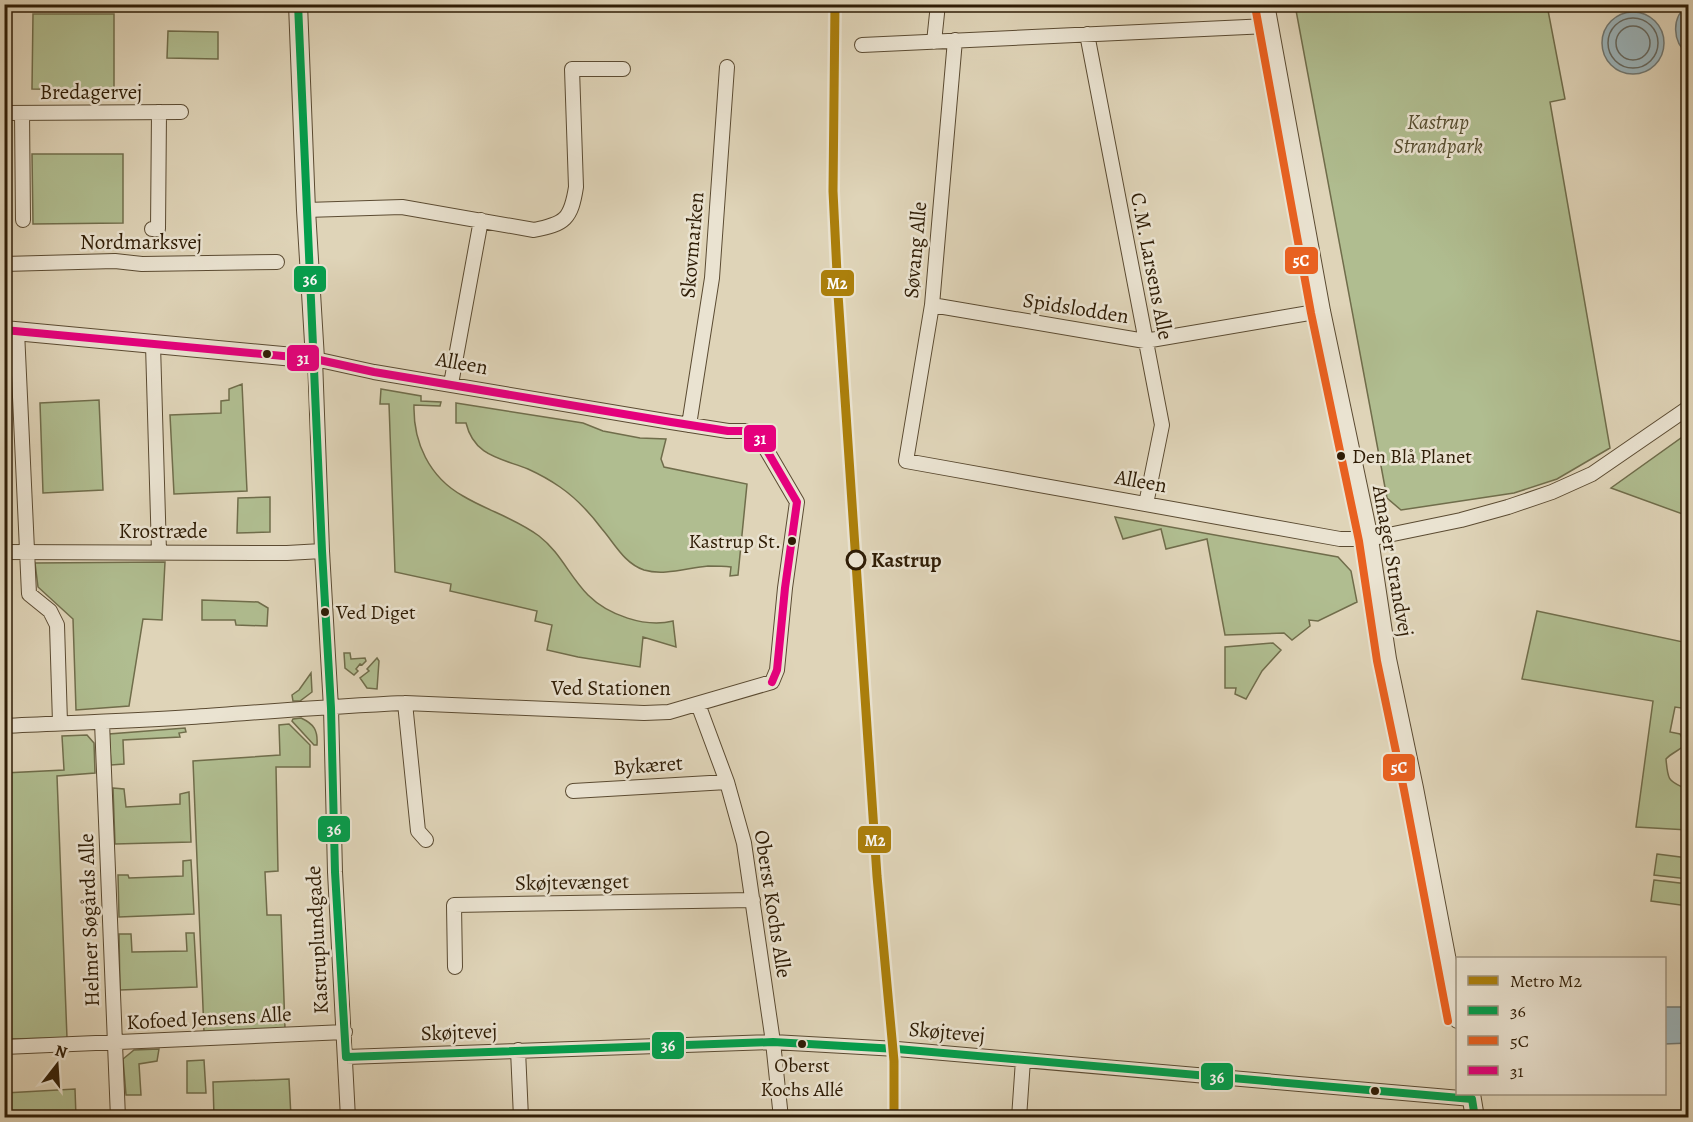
<svg xmlns="http://www.w3.org/2000/svg" width="1693" height="1122" viewBox="0 0 1693 1122" font-family="Alegreya,serif">
	<style>
		.green { fill: #b0bd90; stroke: #706d4b; stroke-width: 1.5 }
		.water { fill: #9bb5bc; stroke: #707873; stroke-width: 1.5 }
		.lines { fill: none; stroke-linecap: round; stroke-linejoin: round }
		.shore { stroke: #656961; stroke-width: 1.5 }
		.minor-casing { stroke: #5b4b32; stroke-width: 16 }
		.tertiary-casing { stroke: #5b4b32; stroke-width: 20 }
		.minor { stroke: #eae3d1; stroke-width: 14 }
		.tertiary { stroke: #eae3d1; stroke-width: 18 }
		.bus-1-casing { stroke: #eae3d1; stroke-width: 12 }
		.bus-2-casing { stroke: #eae3d1; stroke-width: 12 }
		.bus-3-casing { stroke: #eae3d1; stroke-width: 12 }
		.bus-1 { stroke: #029f4d; stroke-width: 8 }
		.bus-2 { stroke: #e86121; stroke-width: 8 }
		.bus-3 { stroke: #e5007d; stroke-width: 8 }
		.metro-1-casing { stroke: #eae3d1; stroke-width: 14 }
		.metro-1 { stroke: #ab7f0c; stroke-width: 9 }
		.bus-dot { fill: #2f1d06; stroke: #eae3d1; stroke-width: 2 }
		.stop-dot { fill: #eae3d1; stroke: #2f1d06; stroke-width: 3 }
		.labels { text-anchor: middle; dominant-baseline: central; stroke-width: 5; stroke-linejoin: round; paint-order: stroke }
		.bus-label { font-size: 20px; fill: #2f1d06; stroke: #eae3d1; text-anchor: start }
		.street-label { font-size: 21px; fill: #2f1d06; stroke: #eae3d1 }
		.park-label { font-size: 21px; font-style: italic; fill: #564d2f; stroke: #eae3d1 }
		.stop-label { font-size: 21px; font-weight: bold; fill: #2f1d06; stroke: #eae3d1; text-anchor: start }
		.line-badge { stroke: #eae3d1; stroke-width: 2 }
		.badge-label { font-size: 16px; text-anchor: middle; font-weight: bold; fill: #fff }
	</style>
	<rect width="100%" height="100%" fill="#dfd4b8"/>
	<filter id="stains"><feTurbulence type="fractalNoise" baseFrequency=".00333" numOctaves="4"/><feColorMatrix values="0 0 0 0 .2 0 0 0 0 .09 0 0 0 0 .02 0 0 0 .5 -.17"/></filter>
	<radialGradient id="worn" r=".72"><stop offset=".6" stop-color="#630" stop-opacity="0"/><stop offset="1" stop-color="#630" stop-opacity=".3"/></radialGradient>
	<path class="green" d="M1295,5h252l18,94 -15,3 60,346 -53,31 -43,14 -113,17 -14,-12z
		M33,14h81v76l-82,-1z
		M168,31l50,1v27l-51,-1z
		M32,154h91v69l-90,1z
		M242,384l5,107 -73,3 -4,-79 51,-2v-12l8,-1v-11z
		M381,389l40,7v5l20,1 -1,4 -26,-1c-1,37 15,72 49,91 25,15 52,22 76,40 21,16 31,41 49,59 20,20 57,33 85,26l3,26 -33,-10 -3,30 -62,-10 -31,-7 5,-25 -17,-4 2,-10 -87,-20 1,-7 -56,-12 -6,-168h-9z
		M99,400l4,90 -60,3 -3,-90z
		M456,403l127,20 20,8 37,7 26,1 -5,20 3,8 83,17 -9,91 -8,1 1,-9c-8,-1 -16,-1 -23,-1 -21,2 -44,10 -64,4 -20,-7 -29,-26 -42,-41 -12,-16 -26,-31 -42,-42 -10,-7 -21,-13 -32,-18 -28,-11 -54,-13 -62,-46h-10z
		M1688,433v22l-6,16 6,3v42l-77,-28z
		M270,497v35l-33,1 1,-35z
		M1115,517l223,40 13,14 6,31 -39,19 -9,-1 1,6 -18,14 -8,-7 -59,2 -18,-96 -41,10 -5,-20 -38,10z
		M165,562l-3,58 -19,-1 -14,87 -53,4 -3,-91 -35,-32 -3,-24z
		M202,600l56,2 10,6 -1,18 -31,-1 -1,-5h-33z
		M1537,611l151,32v66l-13,-2 -5,25 10,2 5,10c-5,7 -13,8 -19,15 2,24 3,21 22,31v40l-52,-3 17,-126 -131,-22z
		M1273,643l8,7 -19,21 -16,28 -11,-5 1,-6h-11v-41z
		M344,653h6l1,6 14,-1 1,3 -4,4 -2,-1 -4,5 2,2 -4,4 -9,-7z
		M377,658l2,3 -2,28 -10,-1 -7,-10 9,-7 -2,-2z
		M311,673l1,19 -12,9h-7l-1,-6 7,-5z
		M301,718c13,6 17,12 16,27h-3l-22,-24 1,-2z
		M289,724l21,21v22h-34l2,104 -13,1 2,43h14l4,113 -81,4 -11,-271 87,-6 -1,-30z
		M185,728l1,4 -7,1 1,4 -57,3 1,24 -13,1 -2,-31z
		M87,735l7,8 1,30 -38,3 10,262 -62,1 -1,-266 60,-3 -2,-34z
		M113,788l11,1 2,18 54,-3v-10l9,-2 2,50 -76,2z
		M1657,854l31,4v21l-34,-4z
		M191,860l3,54 -75,3 -1,-42h10l1,3 54,-2v-15z
		M1654,880l34,4v22l-37,-5z
		M186,933h8l3,54 -77,3 -1,-56h12l1,18 55,-1z
		M159,1049l-2,12 -18,3 2,31h-15l-3,-36 11,-9z
		M204,1060l2,33h-19v-32z
		M289,1079l2,38h-77l-1,-35z
		M75,1089l1,28h-71v-24z"/>
	<path class="water" d="M1688,5v49c-16,-12 -17,-37 0,-49z
		M1602 43a31 31 0 1 1 62 0a31 31 0 1 1-62 0Z
		M1665,1007h23v36l-23,1z"/>
	<g class="lines">
		<path class="shore" d="M1608 43a25 25 0 1 1 50 0a25 25 0 1 1-50 0Z
			M1616 43a17 17 0 1 1 34 0a17 17 0 1 1-34 0Z"/>
		<defs>
			<path id="minor" d="M1087,34l75,391 -16,79
				M955,40l-23,265 -26,156 434,78h29l92,-19 47,-13 44,-15 40,-18 96,-66
				M934,42l4,-38
				M862,45l406,-19
				M4,113l177,-1
				M22,113l1,107
				M306,210l96,-3 132,23c31,-6 37,-11 42,-43l-4,-118h51
				M152,229h6l1,-117
				M4,264l111,-3 27,3 135,-2
				M932,305l213,36 176,-30
				M17,331l12,263 21,17 7,14 3,98
				M153,345l6,207
				M451,384l30,-164
				M689,425l23,-147 15,-211
				M4,552l283,1 35,-2
				M405,703l13,128 8,9
				M698,704l29,78 17,61 29,199 8,76
				M102,722l16,396
				M4,726c63,-3 125,-5 187,-9 71,-5 142,-11 214,-14l239,10 25,-1 103,-30 5,-12 8,-82 12,-86 -38,-65 -8,-6h-23l-57,-9 -297,-50 -59,-13 7,192 9,157 4,164 13,246
				M573,791l154,-9
				M455,967l-1,-62 299,-5
				M4,1047l341,-15
				M518,1050l3,68
				M346,1057l427,-15 124,7 575,50
				M1019,1118l4,-58"/>
			<path id="tertiary" d="M1265,4l56,307 48,228 18,120 27,129 44,231
				M4,330l311,29 -9,-149 -8,-206
				M1471,1094l4,24"/>
		</defs>
		<use href="#minor" class="minor-casing"/>
		<use href="#tertiary" class="tertiary-casing"/>
		<use href="#minor" class="minor"/>
		<use href="#tertiary" class="tertiary"/>
		<defs>
			<path id="bus-1" d="M298,4l24,547 9,157 4,164 11,185 427,-15 124,7 575,50 3,19"/>
			<path id="bus-2" d="M1255,6l56,307 48,228 18,120 27,129 44,231"/>
			<path id="bus-3" d="M4,330l311,29 59,13 297,50 57,9h23l8,6 38,65 -12,86 -8,82 -5,12"/>
		</defs>
		<use href="#bus-1" class="bus-1-casing"/>
		<use href="#bus-2" class="bus-2-casing"/>
		<use href="#bus-3" class="bus-3-casing"/>
		<use href="#bus-1" class="bus-1"/>
		<use href="#bus-2" class="bus-2"/>
		<use href="#bus-3" class="bus-3"/>
		<defs>
			<path id="metro-1" d="M835,4l-2,187 5,103 39,582 17,185v57"/>
		</defs>
		<use href="#metro-1" class="metro-1-casing"/>
		<use href="#metro-1" class="metro-1"/>
	</g>
	<g class="bus-dot">
		<circle cx="267" cy="354" r="5"/>
		<circle cx="1341" cy="456" r="5"/>
		<circle cx="792" cy="541" r="5"/>
		<circle cx="325" cy="612" r="5"/>
		<circle cx="802" cy="1044" r="5"/>
		<circle cx="1375" cy="1091" r="5"/>
	</g>
	<circle class="stop-dot" cx="856" cy="560" r="9"/>
	<g class="labels">
		<g class="bus-label">
			<text x="1352" y="456">Den Blå Planet</text>
			<text x="781" y="541" text-anchor="end">Kastrup St.</text>
			<text x="336" y="612">Ved Diget</text>
			<text x="802" y="1065" text-anchor="middle">Oberst<tspan x="802" dy="24">Kochs Allé</tspan></text>
		</g>
		<g class="street-label">
			<text x="91" y="92">Bredagervej</text>
			<text x="141" y="242">Nordmarksvej</text>
			<text transform="translate(692 245) rotate(-85)">Skovmarken</text>
			<text transform="translate(915 250) rotate(-85)">Søvang Alle</text>
			<text transform="translate(1152 266) rotate(79)">C.M. Larsens Alle</text>
			<text transform="translate(1076 308) rotate(9)">Spidslodden</text>
			<text transform="translate(462 363) rotate(10)">Alleen</text>
			<text transform="translate(1141 481) rotate(10)">Alleen</text>
			<text x="163" y="531">Krostræde</text>
			<text transform="translate(1393 561) rotate(80)">Amager Strandvej</text>
			<text x="611" y="688">Ved Stationen</text>
			<text transform="translate(648 765) rotate(-4)">Bykæret</text>
			<text transform="translate(572 882) rotate(-1)">Skøjtevænget</text>
			<text transform="translate(773 904) rotate(81)">Oberst Kochs Alle</text>
			<text transform="translate(89 920) rotate(-92)">Helmer Søgårds Alle</text>
			<text transform="translate(317 940) rotate(-93)">Kastruplundgade</text>
			<text transform="translate(209 1018) rotate(-3)">Kofoed Jensens Alle</text>
			<text transform="translate(459 1032) rotate(-2)">Skøjtevej</text>
			<text transform="translate(947 1032) rotate(5)">Skøjtevej</text>
		</g>
		<g class="park-label">
			<text x="1438" y="122">Kastrup<tspan x="1438" dy="24">Strandpark</tspan></text>
		</g>
		<g class="stop-label">
			<text x="871" y="560">Kastrup</text>
		</g>
	</g>
	<g class="line-badge">
		<rect x="1284" y="246" width="35" height="29" rx="6" fill="#e86121"/>
		<rect x="293" y="265" width="34" height="28" rx="6" fill="#029f4d"/>
		<rect x="820" y="269" width="35" height="28" rx="6" fill="#ab7f0c"/>
		<rect x="286" y="344" width="34" height="28" rx="6" fill="#e5007d"/>
		<rect x="743" y="424" width="34" height="29" rx="6" fill="#e5007d"/>
		<rect x="1382" y="753" width="34" height="29" rx="6" fill="#e86121"/>
		<rect x="317" y="815" width="34" height="28" rx="6" fill="#029f4d"/>
		<rect x="857" y="825" width="35" height="29" rx="6" fill="#ab7f0c"/>
		<rect x="651" y="1031" width="34" height="29" rx="6" fill="#029f4d"/>
		<rect x="1200" y="1062" width="34" height="29" rx="6" fill="#029f4d"/>
	</g>
	<g class="badge-label">
		<text x="1301" y="266">5C</text>
		<text x="310" y="285">36</text>
		<text x="837" y="289">M2</text>
		<text x="303" y="364">31</text>
		<text x="760" y="444">31</text>
		<text x="1399" y="773">5C</text>
		<text x="334" y="835">36</text>
		<text x="875" y="846">M2</text>
		<text x="668" y="1051">36</text>
		<text x="1217" y="1083">36</text>
	</g>
	<rect width="1693" height="1122" fill="none" stroke="#dfd4b8" stroke-width="24"/>
	<rect x="6" y="6" width="1681" height="1110" fill="none" stroke="#2f1d06" stroke-width="3"/>
	<rect x="12" y="12" width="1669" height="1098" fill="none" stroke="#2f1d06" stroke-width="1.5"/>
	<rect x="1456" y="957" width="210" height="138" fill="#eae3d1" stroke="#9f9480" stroke-width="1.5"/>
	<rect x="1468" y="976" width="30" height="9" fill="#ab7f0c" stroke="#9f9480" stroke-width="1.5"/>
	<text x="1510" y="987" font-size="18" fill="#2f1d06">Metro M2</text>
	<rect x="1468" y="1006" width="30" height="9" fill="#029f4d" stroke="#9f9480" stroke-width="1.5"/>
	<text x="1510" y="1017" font-size="18" fill="#2f1d06">36</text>
	<rect x="1468" y="1036" width="30" height="9" fill="#e86121" stroke="#9f9480" stroke-width="1.5"/>
	<text x="1510" y="1047" font-size="18" fill="#2f1d06">5C</text>
	<rect x="1468" y="1066" width="30" height="9" fill="#e5007d" stroke="#9f9480" stroke-width="1.5"/>
	<text x="1510" y="1077" font-size="18" fill="#2f1d06">31</text>
	<g transform="translate(57 1065) rotate(17)" stroke="#eae3d1" stroke-width="4.5" paint-order="stroke">
	<path d="M0-4.5L10 22L0 15L-10 22Z" fill="#2f1d06"/>
	<text y="-9" font-size="16" font-weight="bold" text-anchor="middle" fill="#2f1d06">N</text>
	</g>
	<rect width="100%" height="100%" filter="url(#stains)"/>
	<rect width="100%" height="100%" fill="url(#worn)"/>
</svg>
